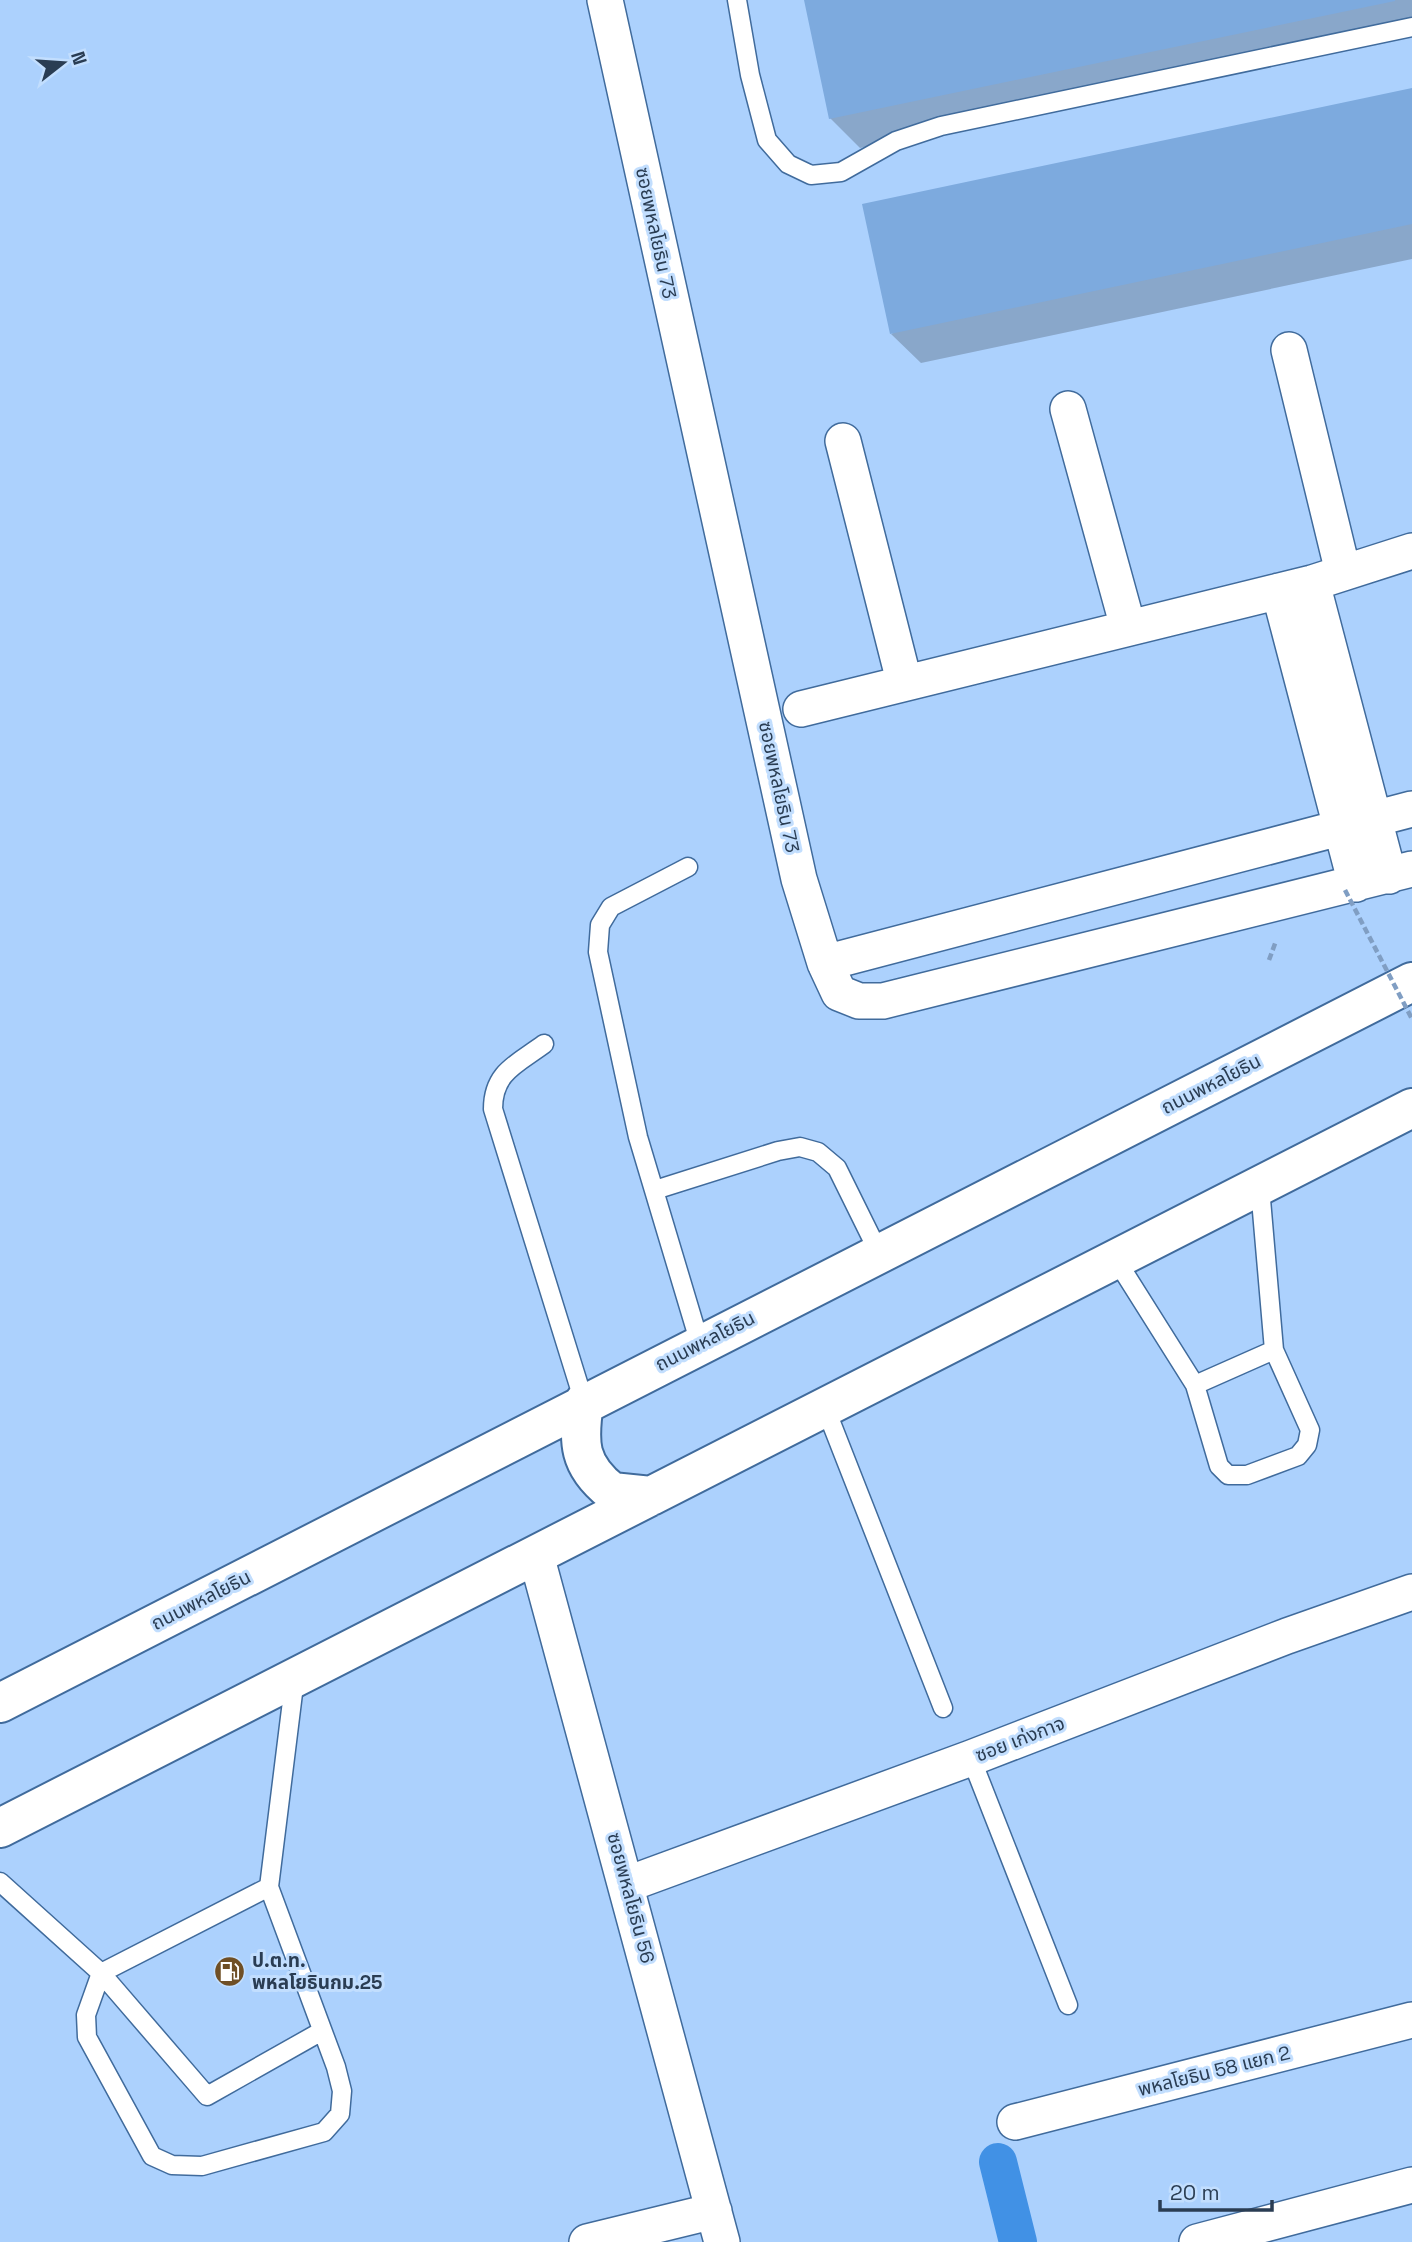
<svg xmlns="http://www.w3.org/2000/svg" width="1412" height="2242" viewBox="0 0 1412 2242" font-family="'Space Grotesk','Noto Sans Thai',sans-serif">
	<style>
		.shadow { fill: #0003 }
		.lines { fill: none; stroke-linecap: round; stroke-linejoin: round }
		.canal { stroke: #4191e5; stroke-width: 38 }
		.building { fill: #7daade }
		.lane-casing { stroke: #406b9c; stroke-width: 21 }
		.street-casing { stroke: #406b9c; stroke-width: 38 }
		.primary-casing { stroke: #406b9c; stroke-width: 42 }
		.path { stroke: #809ec3; stroke-width: 4.5; stroke-dasharray: 7 3.5; stroke-linecap: butt }
		.lane { stroke: #fff; stroke-width: 18 }
		.street { stroke: #fff; stroke-width: 35 }
		.primary { stroke: #fff; stroke-width: 38 }
		.path-bridge { stroke: #809ec3; stroke-width: 4.5; stroke-dasharray: 7 3.5; stroke-linecap: butt }
		.labels { text-anchor: middle; dominant-baseline: central; stroke-width: 6; stroke-linejoin: round; paint-order: stroke }
		.street-label { font-size: 19px; fill: #2a3d53; stroke: #c2defe }
		.poi-label { font-size: 19px; font-weight: bold; fill: #2a3d53; stroke: #c2defe; text-anchor: start }
	</style>
	<rect width="100%" height="100%" fill="#acd1fd"/>
	<path class="shadow" d="M805,0h607v33l-552,115 -30,-30z
		M1412,90v169l-491,104 -30,-29z"/>
	<g class="lines">
		<path class="canal" d="M998,2162l20,80"/>
	</g>
	<path class="building" d="M804,0h591v1l-566,118z
		M1412,88v136l-522,110 -28,-130z"/>
	<g class="lines">
		<defs>
			<path id="lane" d="M737,0l13,75 17,65 21,24 23,11 30,-3 55,-31 45,-15 471,-99
				M688,867l-77,40 -11,18 -2,27 40,185 62,207
				M544,1044c-27,20 -51,28 -51,65l91,293
				M655,1190l123,-39 22,-4 18,5 19,16 42,85
				M1115,1258l80,127 79,-35 -14,-162
				M1195,1385l24,81 9,9h19l51,-19 9,-11 3,-15 -36,-80
				M825,1407l118,301
				M971,1758l97,247
				M0,1882l101,91 168,-86 26,-210
				M269,1887l67,180 6,24 -2,23 -16,18 -122,34 -30,-1 -20,-9 -65,-119 -1,-22 15,-42 106,123 115,-65"/>
			<path id="street" d="M605,0l194,879 26,84 14,30 20,8h24l529,-132
				M1289,350l54,222
				M1068,409l60,218
				M843,441l61,240
				M1312,583l77,293
				M1279,591l77,293
				M801,709l511,-126 100,-32
				M825,963l587,-154
				M536,1555l186,687
				M628,1884l343,-126 316,-122 125,-44
				M1015,2122l397,-102
				M587,2242l127,-31
				M1197,2242l215,-57"/>
			<path id="primary" d="M584,1402c-6,41 -6,63 28,90l39,4
				M0,1703l1412,-721
				M0,1828l1412,-720"/>
		</defs>
		<use href="#lane" class="lane-casing"/>
		<use href="#street" class="street-casing"/>
		<use href="#primary" class="primary-casing"/>
		<path class="path" d="M1269,960l7,-19"/>
		<use href="#lane" class="lane"/>
		<use href="#street" class="street"/>
		<use href="#primary" class="primary"/>
		<path class="path-bridge" d="M1345,890l67,129"/>
	</g>
	<defs>
		<symbol id="fuel-disc" viewBox="-11 -11 22 22"><circle r="9.5" fill="#6f4f25" stroke="#c2defe"/><path d="M-5.5-6h7V0h2V4h1.3V-2.5L3-4.5l.8-.8L6-3V5H2.5V1h-1V6h-7ZM-4.2-4.7v3.2H.2V-4.7Z" fill="#fff"/></symbol>
	</defs>
	<g fill-rule="evenodd">
		<use href="#fuel-disc" x="212" y="1954" width="35" height="35"/>
	</g>
	<g class="labels">
		<g class="street-label">
			<text transform="translate(656 233) rotate(78)">ซอยพหลโยธิน 73</text>
			<text transform="translate(779 787) rotate(78)">ซอยพหลโยธิน 73</text>
			<text transform="translate(1211 1084) rotate(-27)">ถนนพหลโยธิน</text>
			<text transform="translate(705 1341) rotate(-27)">ถนนพหลโยธิน</text>
			<text transform="translate(201 1600) rotate(-27)">ถนนพหลโยธิน</text>
			<text transform="translate(1020 1739) rotate(-21)">ซอย เก่งกาจ</text>
			<text transform="translate(631 1898) rotate(75)">ซอยพหลโยธิน 56</text>
			<text transform="translate(1214 2071) rotate(-14)">พหลโยธิน 58 แยก 2</text>
		</g>
		<g class="poi-label">
			<text x="252" y="1960">ป.ต.ท.<tspan x="252" dy="22">พหลโยธินกม.25</tspan></text>
		</g>
	</g>
	<g transform="translate(63 63) rotate(73)" stroke="#c2defe" stroke-width="5" paint-order="stroke">
	<path d="M0-5L12 26L0 18L-12 26Z" fill="#2a3d53"/>
	<text y="-10" font-size="19" font-weight="bold" text-anchor="middle" fill="#2a3d53">N</text>
	</g>
	<path d="M1160 2200v10h112v-10" fill="none" stroke="#2a3d53" stroke-width="3.5"/>
	<text x="1170" y="2200" font-size="21" fill="#2a3d53" stroke="#c2defe" stroke-width="5" paint-order="stroke">20 m</text>
</svg>
